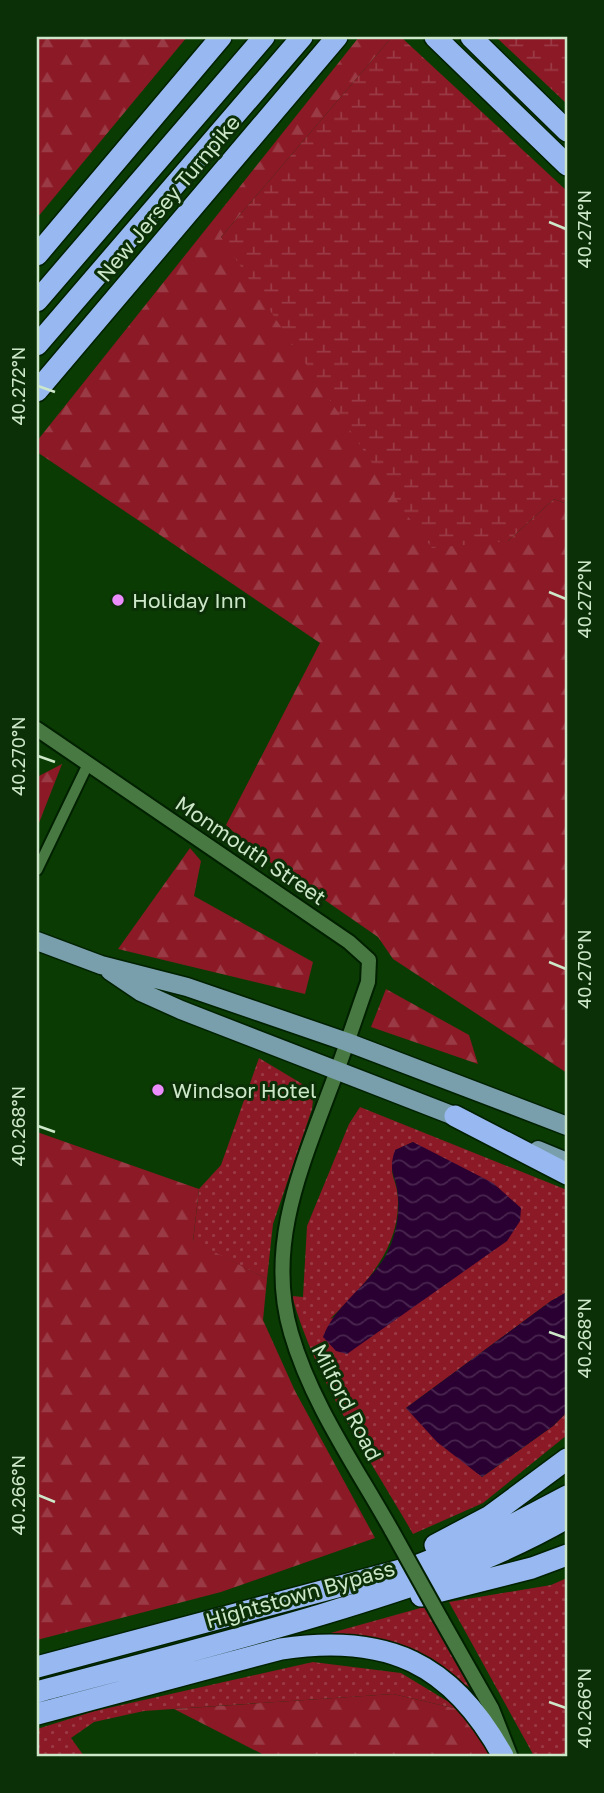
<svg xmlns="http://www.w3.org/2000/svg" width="604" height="1793" viewBox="0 0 604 1793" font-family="'Golos Text',sans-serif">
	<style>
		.grass { fill: url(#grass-dots); fill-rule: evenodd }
		.forest { fill: url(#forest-firs) }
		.wetland { fill: url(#wetland-marsh) }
		.water { fill: url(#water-waves) }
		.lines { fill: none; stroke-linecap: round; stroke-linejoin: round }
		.minor-casing { stroke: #002000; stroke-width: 14 }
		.tertiary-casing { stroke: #002000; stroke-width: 18 }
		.primary-casing { stroke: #002000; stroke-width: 21 }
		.motorway-casing { stroke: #002000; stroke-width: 24 }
		.minor { stroke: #497942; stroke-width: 10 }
		.tertiary { stroke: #497942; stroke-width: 14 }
		.primary { stroke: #789fab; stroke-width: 18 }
		.motorway { stroke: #98b8f1; stroke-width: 21 }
		.tertiary-bridge-casing { stroke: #002000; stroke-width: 18; stroke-linecap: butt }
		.tertiary-bridge { stroke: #497942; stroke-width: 14 }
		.ticks { fill: none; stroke: #cde7c9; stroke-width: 2.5 }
		.poi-dot { fill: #eb8dfc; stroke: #0b2f06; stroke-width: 2.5 }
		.labels { text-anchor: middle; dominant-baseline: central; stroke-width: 6; stroke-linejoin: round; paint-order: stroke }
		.street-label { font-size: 21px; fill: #cde7c9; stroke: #0b2f06 }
		.poi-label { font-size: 21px; fill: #cde7c9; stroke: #0b2f06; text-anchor: start }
		.neatline { fill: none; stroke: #cde7c9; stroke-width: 2.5 }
		.ticks-label { font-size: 18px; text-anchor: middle; fill: #cde7c9 }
	</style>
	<defs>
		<pattern id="grass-dots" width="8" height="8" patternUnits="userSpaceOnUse" patternTransform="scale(1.75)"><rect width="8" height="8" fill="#8b1926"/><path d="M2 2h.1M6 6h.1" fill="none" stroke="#9a3a44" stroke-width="1.8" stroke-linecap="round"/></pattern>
		<pattern id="forest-firs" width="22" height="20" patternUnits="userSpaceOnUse" patternTransform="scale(1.75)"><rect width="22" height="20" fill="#8b1926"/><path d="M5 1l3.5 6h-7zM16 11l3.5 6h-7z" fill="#9a3a44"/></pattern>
		<pattern id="wetland-marsh" width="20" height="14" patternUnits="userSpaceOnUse" patternTransform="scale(1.75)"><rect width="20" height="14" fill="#8b1926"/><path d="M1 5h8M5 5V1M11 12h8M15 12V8" fill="none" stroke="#9a3a44"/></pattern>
		<pattern id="water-waves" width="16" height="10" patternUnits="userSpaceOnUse" patternTransform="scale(1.75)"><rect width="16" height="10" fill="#2a0032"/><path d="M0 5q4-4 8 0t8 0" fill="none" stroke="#48254e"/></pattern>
	</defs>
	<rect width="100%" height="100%" fill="#093b03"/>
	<path class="grass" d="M259,1058l55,33 -2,18 -39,115 -6,55 -74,-37 6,-53 22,-24z
		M360,1107l207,83v102l-16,9 -145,107 76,69 71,-51 14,-14v23l-84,68 -70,31c-44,-77 -97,-152 -121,-238l11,1 4,-71 42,-102zM413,1142l94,99 -177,78c33,-32 69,-68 68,-118 0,-24 -12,-23 -2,-51z
		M567,1578v172l-4,6h-29l-85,-154 102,-17z
		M424,1607l52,84 -78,-45 -78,-10z
		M313,1662l88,11 61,37 -69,-16 -249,17 -50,11 -23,16 13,18h-47v-27l58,-18z"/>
	<path class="forest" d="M37,37h150l-150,181z
		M359,37h33l-171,200 287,304 46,-42 13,5v569l-174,-114 -15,-22 -124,-86 -28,-26 94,-182 -283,-191v-11z
		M62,764l-25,64v-51z
		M190,848l11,13 -7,35 119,66 -8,32 -187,-45z
		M386,989l83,46 9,29 -107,-37z
		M37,1132l162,57 -6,52 74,38 -4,41 32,71 80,147 -154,54 -184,48z
		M393,1694l69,16 30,45 -226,1 -92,-47z"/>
	<path class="wetland" d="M392,37h9l166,154v313l-13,-5 -46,42 -76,7 -26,-34 -185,-277z
		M496,37h71v67z"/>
	<path class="water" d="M413,1142l80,41 28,25 -1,13 -13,20 -160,113 -11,-3 -13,-14c12,-32 45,-51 63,-82 9,-16 14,-40 12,-58 -1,-22 -11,-23 -3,-47z
		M567,1292v120l-14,14 -71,51 -45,-35 -31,-34 145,-107z"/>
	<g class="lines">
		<defs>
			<path id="minor" d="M37,870l51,-106"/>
			<path id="tertiary" d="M37,729l312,213 20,18 -1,22c-13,37 -25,74 -39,110 -29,78 -63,156 -38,241 20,70 65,134 101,198
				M441,1619l51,90 18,46"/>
			<path id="primary" d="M37,941l64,24 86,22 160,55 220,84
				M110,971l31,21 40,18 286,111
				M538,1150l29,12"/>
			<path id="motorway" d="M435,37l132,128
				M471,37l96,94
				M37,255l184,-218
				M37,301l227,-264
				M37,345l265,-308
				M37,391l300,-354
				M455,1116l112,58
				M435,1545l55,-29 77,-57
				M421,1596l111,-28 35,-13
				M37,1667l379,-101 73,-29 78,-41
				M37,1692c94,-25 189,-49 283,-77 86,-26 169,-52 247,-97
				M37,1714l244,-65c106,-16 171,14 222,107"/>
		</defs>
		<use href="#minor" class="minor-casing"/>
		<use href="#tertiary" class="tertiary-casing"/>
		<use href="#primary" class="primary-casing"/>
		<use href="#motorway" class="motorway-casing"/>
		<use href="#minor" class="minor"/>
		<use href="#tertiary" class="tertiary"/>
		<use href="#primary" class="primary"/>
		<use href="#motorway" class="motorway"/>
		<defs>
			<path id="tertiary-bridge" d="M392,1531l49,88"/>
		</defs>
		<use href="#tertiary-bridge" class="tertiary-bridge-casing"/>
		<use href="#tertiary-bridge" class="tertiary-bridge"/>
	</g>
	<path class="ticks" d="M549,222l17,7M38,386l17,6M549,592l17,7M38,756l17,6M549,962l17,7M38,1126l17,6M549,1332l17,6M38,1495l17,7M549,1702l17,6"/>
	<g class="poi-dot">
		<circle cx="118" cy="600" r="7"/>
		<circle cx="158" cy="1090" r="7"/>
	</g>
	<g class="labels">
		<g class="street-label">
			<text transform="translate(168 198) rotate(-50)">New Jersey Turnpike</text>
			<text transform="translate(251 850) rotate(34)">Monmouth Street</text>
			<text transform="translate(347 1402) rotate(63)">Milford Road</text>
			<text transform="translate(300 1594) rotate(-16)">Hightstown Bypass</text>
		</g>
		<g class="poi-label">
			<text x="132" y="600">Holiday Inn</text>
			<text x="172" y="1090">Windsor Hotel</text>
		</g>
	</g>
	<rect width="604" height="1793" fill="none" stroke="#0b2f06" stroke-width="77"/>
	<rect x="38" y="38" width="528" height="1717" class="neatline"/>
	<g class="ticks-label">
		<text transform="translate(585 229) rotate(-90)" y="6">40.274°N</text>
		<text transform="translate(19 386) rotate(-90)" y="6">40.272°N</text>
		<text transform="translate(585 599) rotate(-90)" y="6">40.272°N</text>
		<text transform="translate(19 756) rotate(-90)" y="6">40.270°N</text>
		<text transform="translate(585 969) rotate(-90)" y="6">40.270°N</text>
		<text transform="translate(19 1126) rotate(-90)" y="6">40.268°N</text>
		<text transform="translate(585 1338) rotate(-90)" y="6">40.268°N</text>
		<text transform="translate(19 1495) rotate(-90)" y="6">40.266°N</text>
		<text transform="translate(585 1708) rotate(-90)" y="6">40.266°N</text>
	</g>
</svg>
